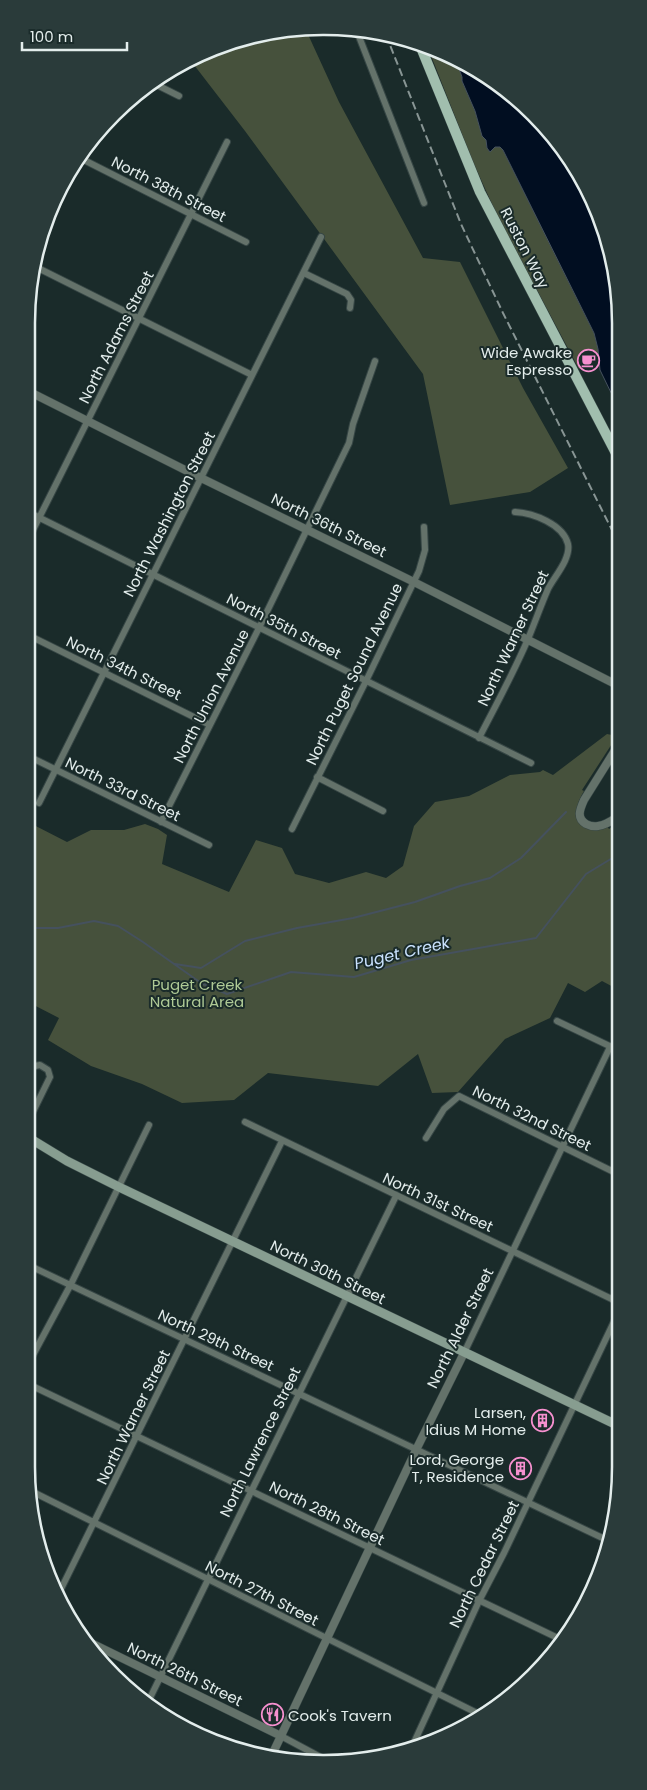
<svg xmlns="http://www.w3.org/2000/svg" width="647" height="1790" viewBox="0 0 647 1790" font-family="Poppins,sans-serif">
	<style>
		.green { fill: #46513c }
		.water { fill: #010e21; stroke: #45515e }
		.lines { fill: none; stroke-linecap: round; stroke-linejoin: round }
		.stream { stroke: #45515e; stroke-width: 2 }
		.minor-casing { stroke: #364645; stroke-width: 8 }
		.tertiary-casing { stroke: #364645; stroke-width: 9 }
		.secondary-casing { stroke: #364645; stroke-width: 10 }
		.primary-casing { stroke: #364645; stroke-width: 11 }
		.minor { stroke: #64726a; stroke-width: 6 }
		.tertiary { stroke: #64726a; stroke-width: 8 }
		.secondary { stroke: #879d90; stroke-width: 9 }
		.primary { stroke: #a1beae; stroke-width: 10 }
		.rail { stroke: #889594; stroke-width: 2; stroke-dasharray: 8 4; stroke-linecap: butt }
		.labels { text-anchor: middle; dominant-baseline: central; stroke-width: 4; stroke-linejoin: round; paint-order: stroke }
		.street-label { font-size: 15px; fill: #e3edec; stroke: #1a2b2a }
		.poi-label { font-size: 15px; fill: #e3edec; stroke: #1a2b2a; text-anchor: end }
		.park-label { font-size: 15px; fill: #afca96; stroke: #1a2b2a }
		.water-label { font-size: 16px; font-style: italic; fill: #cae2fe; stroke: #1a2b2a }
		.rim { fill: none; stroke: #e3edec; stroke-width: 2.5 }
	</style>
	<rect width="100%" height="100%" fill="#1a2b2a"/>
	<path class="green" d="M284,29l22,1 33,72 84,156 37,4 63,126 45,80 -38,24 -80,13 -27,-131 -178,-243 -54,-70z
		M428,48l28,11 6,18v4l13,30 7,24 13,12h5l3,3 91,183 4,16v7l-19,13 -82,-154 -24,-53z
		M607,734l10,2 -35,54 2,1c-5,9 -9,17 -6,28l29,7 2,3 10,-7 1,187 -3,-20 -15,-8 -17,11 -17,-9 -18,35 -45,21 -47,53 -26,1 -14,-39 -40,32 -110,-13 -34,27 -52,3 -40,-19 -51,-18 -43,-26 11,-22 -33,-17v-180l41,21 24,-12h33l21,-6 13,5 9,6 -5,29 67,28 27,-52 26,8 13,26 34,9 37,-11 20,6 17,-12 11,-40 21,-24 34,-6 41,-21 30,-3 3,-2 10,5z"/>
	<path class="water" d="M456,60l16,6 75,61 43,65 28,92v123l-18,-37 -2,-21 -4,-16 -91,-183 -3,-3h-5l-5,5 -3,-4 -1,-8 -4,-4 -7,-25 -13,-30v-4z"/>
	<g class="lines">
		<path class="stream" d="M26,928h32l36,-7 24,5 25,16 58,41 26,11 64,-22 63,5 57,-17 125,-22 50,-64 33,-20
			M175,964l26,4 44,-27 52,-13 56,-10 62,-16 45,-16 30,-8 31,-20 45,-46"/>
		<defs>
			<path id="minor" d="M358,34l66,169
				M155,84l24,12
				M80,158l166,84
				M34,266l218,109
				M304,273l43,21 4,6 -1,8
				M26,511l505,252
				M26,544l201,-402
				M26,634l184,91
				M479,738c17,-33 35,-66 49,-99 7,-17 13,-34 20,-50 6,-12 23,-30 20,-45 -5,-20 -35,-31 -53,-32
				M26,755l183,90
				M317,777l66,34
				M39,803l282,-566
				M161,822l98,-194 90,-185 4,-19 22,-63
				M292,829l74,-148 53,-110 6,-21 -1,-23
				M557,1021l63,30
				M26,1073l4,-6 10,-2 8,5 2,7 -24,49
				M245,1122l375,181
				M426,1138l18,-29 15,-13 161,79
				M26,1264l585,278
				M464,1353l146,-306
				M26,1368l45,-84 78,-159
				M26,1383l536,257
				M31,1491l452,225
				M58,1595l224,-454
				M149,1700l247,-504
				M281,1736l43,23
				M411,1749l68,-148 25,-48 116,-244"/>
			<path id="tertiary" d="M26,390l175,88 213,104 205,104
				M619,744l-35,56c-4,9 -8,18 2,24 4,2 7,3 12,2 8,-1 15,-6 21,-10
				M87,1641l194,95
				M271,1757l145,-307 48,-97"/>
			<path id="secondary" d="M26,1136l41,25 52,26 502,240"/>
			<path id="primary" d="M420,45l60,147 139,267"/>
		</defs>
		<use href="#minor" class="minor-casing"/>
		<use href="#tertiary" class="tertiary-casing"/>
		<use href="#secondary" class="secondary-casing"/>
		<use href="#primary" class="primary-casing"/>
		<use href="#minor" class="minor"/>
		<use href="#tertiary" class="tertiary"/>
		<use href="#secondary" class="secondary"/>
		<use href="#primary" class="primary"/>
		<path class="rail" d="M386,35l75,189 42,89 116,231"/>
	</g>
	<defs>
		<symbol id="cafe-ring" viewBox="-11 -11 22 22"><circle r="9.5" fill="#1a2b2a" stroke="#f690cf" stroke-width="1.5"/><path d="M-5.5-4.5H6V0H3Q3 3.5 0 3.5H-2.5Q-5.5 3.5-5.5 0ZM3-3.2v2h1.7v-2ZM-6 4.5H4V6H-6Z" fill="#f690cf"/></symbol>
		<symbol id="building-ring" viewBox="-11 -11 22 22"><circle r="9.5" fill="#1a2b2a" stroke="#f690cf" stroke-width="1.5"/><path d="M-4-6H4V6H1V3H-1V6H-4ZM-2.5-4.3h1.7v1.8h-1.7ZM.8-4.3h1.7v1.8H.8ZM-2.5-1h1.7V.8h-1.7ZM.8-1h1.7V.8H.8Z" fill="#f690cf"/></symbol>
		<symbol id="restaurant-ring" viewBox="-11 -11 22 22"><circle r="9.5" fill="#1a2b2a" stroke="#f690cf" stroke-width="1.5"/><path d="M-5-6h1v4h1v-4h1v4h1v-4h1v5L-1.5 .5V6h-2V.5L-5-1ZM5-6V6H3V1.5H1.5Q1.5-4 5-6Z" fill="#f690cf"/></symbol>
	</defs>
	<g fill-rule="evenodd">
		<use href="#cafe-ring" x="576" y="348" width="25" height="25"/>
		<use href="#building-ring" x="530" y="1408" width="25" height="25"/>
		<use href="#building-ring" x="508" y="1456" width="25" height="25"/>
		<use href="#restaurant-ring" x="260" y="1702" width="25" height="25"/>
	</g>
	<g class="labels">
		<g class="street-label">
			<text transform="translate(169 189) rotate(27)">North 38th Street</text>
			<text transform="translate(525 248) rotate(63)">Ruston Way</text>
			<text transform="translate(116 337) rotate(-63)">North Adams Street</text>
			<text transform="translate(169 514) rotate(-63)">North Washington Street</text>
			<text transform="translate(329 525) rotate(26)">North 36th Street</text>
			<text transform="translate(284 626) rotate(27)">North 35th Street</text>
			<text transform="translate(513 638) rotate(-65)">North Warner Street</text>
			<text transform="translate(124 668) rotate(26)">North 34th Street</text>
			<text transform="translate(354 674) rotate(-64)">North Puget Sound Avenue</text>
			<text transform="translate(211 696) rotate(-63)">North Union Avenue</text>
			<text transform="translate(123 789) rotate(26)">North 33rd Street</text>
			<text transform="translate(532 1118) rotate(26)">North 32nd Street</text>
			<text transform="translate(438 1202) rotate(25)">North 31st Street</text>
			<text transform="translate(328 1272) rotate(26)">North 30th Street</text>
			<text transform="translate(460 1328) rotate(-64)">North Alder Street</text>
			<text transform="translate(216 1340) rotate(25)">North 29th Street</text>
			<text transform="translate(133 1417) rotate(-64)">North Warner Street</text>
			<text transform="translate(260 1442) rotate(-64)">North Lawrence Street</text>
			<text transform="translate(327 1513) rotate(26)">North 28th Street</text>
			<text transform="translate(484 1564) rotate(-64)">North Cedar Street</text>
			<text transform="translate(262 1593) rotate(27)">North 27th Street</text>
			<text transform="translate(185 1674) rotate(26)">North 26th Street</text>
		</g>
		<g class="poi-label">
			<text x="572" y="352">Wide Awake<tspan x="572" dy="17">Espresso</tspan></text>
			<text x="526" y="1412">Larsen,<tspan x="526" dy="17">Idius M Home</tspan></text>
			<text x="504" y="1459">Lord, George<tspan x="504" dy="17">T, Residence</tspan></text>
			<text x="288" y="1715" text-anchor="start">Cook's Tavern</text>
		</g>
		<g class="park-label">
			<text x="197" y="984">Puget Creek<tspan x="197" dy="17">Natural Area</tspan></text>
		</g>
		<g class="water-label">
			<text transform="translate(402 953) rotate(-13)">Puget Creek</text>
		</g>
	</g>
	<path d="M0 0H647V1790H0ZM323 35H324A288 288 0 0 1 612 323V1467A288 288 0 0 1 324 1755H323A288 288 0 0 1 35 1467V323A288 288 0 0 1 323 35Z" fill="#2a3b3a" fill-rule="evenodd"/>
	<path class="rim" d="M323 35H324A288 288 0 0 1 612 323V1467A288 288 0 0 1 324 1755H323A288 288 0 0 1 35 1467V323A288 288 0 0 1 323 35Z"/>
	<path d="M22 42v8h105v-8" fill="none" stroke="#e3edec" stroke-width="2.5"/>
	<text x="30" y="42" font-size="15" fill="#e3edec" stroke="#1a2b2a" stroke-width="4" paint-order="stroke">100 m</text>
</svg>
